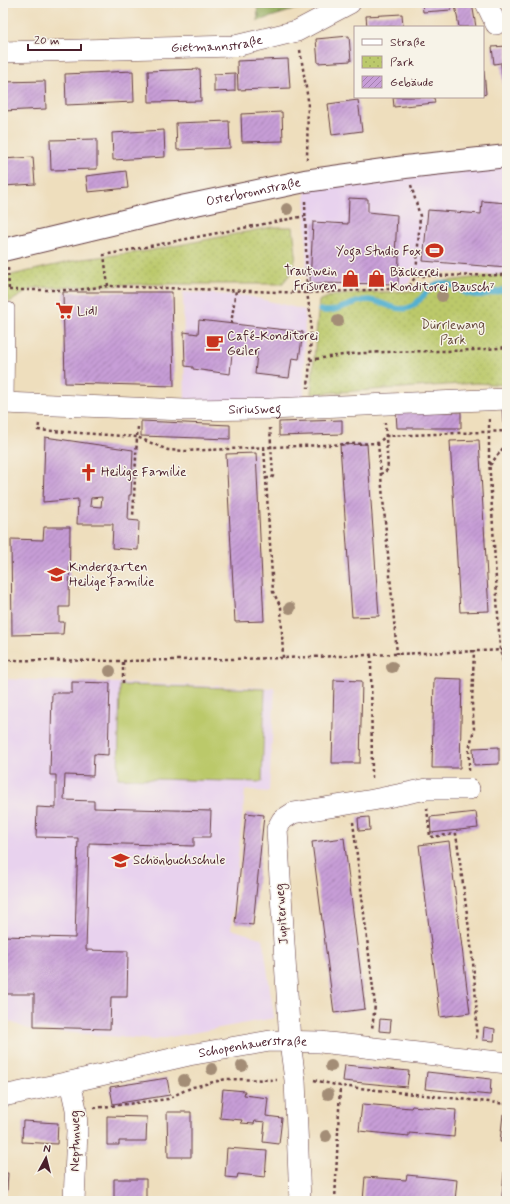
<svg xmlns="http://www.w3.org/2000/svg" width="510" height="1204" viewBox="0 0 510 1204" font-family="Mynerve,sans-serif">
	<style>
		.built { fill: #e8d2ee }
		.forest { fill: url(#forest-firs); stroke: #6f6645 }
		.park { fill: url(#park-dots); stroke: #82744b }
		.pitch { fill: #bbc96b; stroke: #82744b }
		.lines { fill: none; stroke-linecap: round; stroke-linejoin: round }
		.stream { stroke: #52b0d0; stroke-width: 5.5 }
		.building { fill: url(#building-hatch); fill-rule: evenodd }
		.service-casing { stroke: #633c41; stroke-width: 12 }
		.minor-casing { stroke: #633c41; stroke-width: 22 }
		.tertiary-casing { stroke: #633c41; stroke-width: 24 }
		.path { stroke: #633c41; stroke-width: 2.5; stroke-dasharray: 3 3; stroke-linecap: butt }
		.service { stroke: #fff; stroke-width: 11 }
		.minor { stroke: #fff; stroke-width: 21 }
		.tertiary { stroke: #fff; stroke-width: 22 }
		.tree { fill: #a38d76 }
		.labels { text-anchor: middle; dominant-baseline: central; stroke-width: 3; stroke-linejoin: round; paint-order: stroke }
		.street-label { font-size: 13px; fill: #4a1f2b; stroke: #f7f3e8 }
		.poi-label { font-size: 13px; fill: #4a1f2b; stroke: #f7f3e8; text-anchor: start }
		.park-label { font-size: 13px; fill: #664a3b; stroke: #f7f3e8 }
	</style>
	<defs>
		<pattern id="forest-firs" width="22" height="20" patternUnits="userSpaceOnUse"><rect width="22" height="20" fill="#94ad5f"/><path d="M5 1l3.5 6h-7zM16 11l3.5 6h-7z" fill="#7b8c4f"/></pattern>
		<pattern id="park-dots" width="8" height="8" patternUnits="userSpaceOnUse"><rect width="8" height="8" fill="#bbc96b"/><path d="M2 2h.1M6 6h.1" fill="none" stroke="#a2ac5d" stroke-width="1.8" stroke-linecap="round"/></pattern>
		<pattern id="building-hatch" width="6" height="6" patternUnits="userSpaceOnUse"><rect width="6" height="6" fill="#c79ed7"/><path d="M-1 1l2-2M0 6l6-6M5 7l2-2" fill="none" stroke="#a480af"/></pattern>
	</defs>
	<rect width="100%" height="100%" fill="#f7f3e8"/>
	<filter id="ink" filterUnits="userSpaceOnUse"><feTurbulence type="fractalNoise" baseFrequency=".025" numOctaves="2"/><feDisplacementMap in="SourceGraphic" scale="8" xChannelSelector="R" yChannelSelector="G"/><feConvolveMatrix kernelMatrix="1 2 1 2 8 2 1 2 1" color-interpolation-filters="sRGB"/></filter>
	<filter id="wash" filterUnits="userSpaceOnUse"><feTurbulence type="fractalNoise" baseFrequency=".012" numOctaves="4" result="noise"/><feDisplacementMap in="SourceGraphic" scale="16" xChannelSelector="R" yChannelSelector="G"/><feGaussianBlur stdDeviation="0.9" result="paint"/><feColorMatrix in="noise" values="0 0 0 0 0 0 0 0 0 0 0 0 0 0 0 0 0 1.4 0 .05"/><feComposite in="paint" operator="in"/></filter>
	<g filter="url(#wash)">
		<rect width="100%" height="100%" fill="#eedebd"/>
		<path class="built" d="M507,156v119l-91,-4 -8,13 -101,4 -2,-107z
			M183,292l65,4 57,14 -1,90 -119,10z
			M3,679l272,9 -6,104 -24,-2 -14,139 32,10 11,79 -120,22 -126,-11 -25,-10z"/>
		<path class="forest" d="M257,3h59l-58,18z"/>
		<path class="park" d="M272,227h21l3,27 -3,17 -11,13h-136l-113,4 -30,18v-29l79,-18 66,-8z
			M507,274v111l-31,-2 -165,11 8,-93 12,-5 27,-3 55,-2 25,-9z"/>
		<path class="pitch" d="M120,685l145,4 -3,93 -144,-4z"/>
		<g class="lines">
			<path class="stream" d="M320,310c13,5 31,-9 47,-10 14,0 27,12 41,8 14,-4 19,-25 35,-25 8,0 17,8 25,11 12,4 27,-2 39,-5"/>
		</g>
		<g id="blocks">
			<path class="building" d="M422,3h29v7l-28,2z
				M465,3h7l4,24h-17l-4,-22z
				M402,14l1,13h-36l-1,-11z
				M349,36l2,25 -33,2 -2,-24z
				M507,46v16l-13,2 -2,-17z
				M288,59l2,29 -52,2 -1,-29z
				M501,64h6v31h-3z
				M200,69l1,32 -52,1 -1,-31z
				M133,71l1,31 -68,3 -1,-31z
				M483,71h1l2,23 -3,1z
				M235,73v18l-21,1v-18z
				M45,81l1,28 -43,2v-29z
				M393,97h41l1,6 -41,4z
				M358,100l4,31 -30,4 -4,-31z
				M282,112l1,29 -41,1 -1,-28z
				M229,121l1,27 -53,2 -1,-27z
				M164,130l1,27 -52,3 -1,-27z
				M97,139v30l-46,1 -1,-30z
				M33,157l2,27 -32,2v-27z
				M126,171l2,17 -40,4 -2,-16z
				M349,198l19,1v13l29,3 -2,42 4,-1 -1,28 -88,-1 3,-61 35,2z
				M482,201l25,2 -2,42h2v23l-84,-7 5,-51 53,4z
				M63,292h109l2,94 -109,-3z
				M199,320l104,12 -4,27 -7,-1 -3,20 -34,-4 2,-21 -14,-2v3l-11,-1 -2,21 -37,-5v-2l-8,-1 -1,-34 14,2z
				M502,406h5v16h-4z
				M396,412h65v16h-64z
				M342,420v14l-63,2v-14z
				M141,421l89,4v14l-89,-3z
				M45,437l88,13 -2,45h-2l-1,25 11,1 -1,29 -26,-2 1,-24h-36l1,-25 -35,3zM102,497l-1,10 -11,-1 1,-8z
				M479,440l10,171 -29,1 -10,-171z
				M367,444l12,172 -27,1 -12,-172z
				M256,453l8,168 -29,1 -9,-168z
				M44,527h26l-1,80h-10v15h5l-1,12 -51,1 -1,-96 32,1z
				M434,678l28,1 -2,89h-28z
				M334,680l28,1 -2,82h-28z
				M72,682l38,1 -2,72 -14,-1 -1,22 -28,-1 -1,25 30,1v7l117,3 -1,26h-16v9l-105,-3 -3,107 42,1 -1,46h-16l-1,32 -76,-2v-33h-31v-58l72,2 3,-100 -42,-1 1,-30 19,1v-33h-6l2,-82h20z
				M499,747v17l-25,1 -1,-17z
				M476,812l2,16 -47,5 -1,-16z
				M246,813l18,2 -11,110 -18,-2z
				M369,817l1,13 -11,1 -1,-13z
				M344,838l21,171 -31,4 -22,-171z
				M449,841l21,172 -30,4 -21,-172z
				M380,1019l11,1 -1,12 -11,-1z
				M484,1027l11,2 -1,12 -11,-1z
				M345,1065l64,6 -2,16 -64,-6z
				M427,1072l64,7 -1,16 -65,-6z
				M167,1078l3,17 -57,9 -3,-17z
				M223,1089l22,2 -1,4 24,3 -2,18 16,2 -3,26 -16,-2 2,-20 -10,-1 -1,3 -13,-1 1,-3 -22,-2z
				M362,1104l49,4 1,-2 44,4 -2,27 -45,-4v3l-50,-5z
				M167,1112h24v45h-23z
				M503,1114l4,1v27h-7z
				M107,1116l40,1 -1,24h-27v4h-12z
				M23,1121l35,2 -1,21 -35,-2z
				M227,1148l40,3 -2,26 -27,-3 -1,4 -12,-1z
				M504,1172h3v25l-5,-1z
				M3,1173h5l-1,17h-4z
				M407,1175l50,5 -2,21h-92l2,-24 41,3z
				M114,1179h32v22h-32z"/>
		</g>
	</g>
	<g filter="url(#ink)">
		<use href="#blocks" fill-opacity="0" stroke="#633c41" stroke-width="1"/>
		<g class="lines">
			<defs>
				<path id="service" d="M8,404l1,-96"/>
				<g id="minor">
					<path d="M486,3l10,21"/>
					<path id="s1" d="M3,52l232,-6 62,-15 53,-28"/>
					<path id="s2" d="M3,403l182,7 85,-1 237,-10"/>
					<path d="M70,1082l6,27 1,22 -3,70"/>
					<path id="s3" d="M3,1096l67,-14 119,-27 81,-14 50,1 187,21"/>
					<path d="M300,1201l-5,-121 -5,-38 -13,-213 5,-9 11,-7 80,-13 54,-11h42"/>
				</g>
				<g id="tertiary">
					<path id="s4" d="M3,250l183,-44 119,-25 100,-14 102,-11"/>
				</g>
			</defs>
			<use href="#service" class="service-casing"/>
			<use href="#minor" class="minor-casing"/>
			<use href="#tertiary" class="tertiary-casing"/>
			<path class="path" d="M300,50l8,50 -1,60
				M411,185l9,31 -4,60
				M305,201l2,92 4,25 -1,42 -2,28
				M8,268l1,23
				M108,286l-4,-31 201,-39
				M3,290h73l32,-4 199,7 101,-5 8,-12 91,-1
				M231,324l5,-34
				M310,360c19,-3 37,-6 55,-7 47,-3 95,0 142,-6
				M489,419v38l11,193 7,27
				M39,424l-1,6 99,7 -4,80
				M138,427l-1,10 31,13 17,1 87,-4 106,-4 8,-7 121,-5
				M378,443l19,211
				M264,447l9,145 8,15 2,51
				M490,465l17,-22
				M380,474l4,-1 4,-4 -3,-46
				M266,478h6l1,-2 -3,-48
				M371,655l1,125
				M3,660l120,1 160,-3 224,-8
				M123,683v-22
				M469,771v-21l5,-21 -2,-25 2,-54
				M427,808l3,29 26,-3c6,43 12,85 17,128 2,27 5,52 3,79
				M353,822l22,183 -3,24
				M314,1080l26,6 167,18
				M94,1108l74,-9 11,-6 14,-6 33,-8 51,1
				M335,1201l5,-115"/>
			<use href="#service" class="service"/>
			<use href="#minor" class="minor"/>
			<use href="#tertiary" class="tertiary"/>
		</g>
		<g class="tree">
			<circle cx="287" cy="209" r="6"/>
			<circle cx="442" cy="296" r="6"/>
			<circle cx="338" cy="321" r="6"/>
			<circle cx="290" cy="608" r="6"/>
			<circle cx="392" cy="667" r="6"/>
			<circle cx="110" cy="671" r="6"/>
			<circle cx="242" cy="1066" r="6"/>
			<circle cx="331" cy="1066" r="6"/>
			<circle cx="212" cy="1069" r="6"/>
			<circle cx="184" cy="1080" r="6"/>
			<circle cx="328" cy="1094" r="6"/>
			<circle cx="326" cy="1136" r="6"/>
		</g>
	</g>
	<defs>
		<symbol id="stadium-bare" viewBox="-9 -9 18 18"><path d="M0-5a6.5 5 0 1 0 0 10a6.5 5 0 1 0 0-10ZM-3.5-1.8h7v3.6h-7Z" fill="#c8321e" stroke="#f7f3e8" stroke-width="2.5" paint-order="stroke"/></symbol>
		<symbol id="shop-bare" viewBox="-9 -9 18 18"><path d="M-5-2.5h2.3a2.7 3.5 0 0 1 5.4 0H5L5.5 6h-11ZM-1.5-2.5h3a1.5 2.3 0 0 0-3 0Z" fill="#c8321e" stroke="#f7f3e8" stroke-width="2.5" paint-order="stroke"/></symbol>
		<symbol id="supermarket-bare" viewBox="-9 -9 18 18"><path d="M-6-5.5h2.5l.6 2H6L4.5 2H-2.5L-4.4-4H-6ZM-1.5 3.2a1.3 1.3 0 1 0 .1 0ZM3 3.2a1.3 1.3 0 1 0 .1 0Z" fill="#c8321e" stroke="#f7f3e8" stroke-width="2.5" paint-order="stroke"/></symbol>
		<symbol id="cafe-bare" viewBox="-9 -9 18 18"><path d="M-5.5-4.5H6V0H3Q3 3.5 0 3.5H-2.5Q-5.5 3.5-5.5 0ZM3-3.2v2h1.7v-2ZM-6 4.5H4V6H-6Z" fill="#c8321e" stroke="#f7f3e8" stroke-width="2.5" paint-order="stroke"/></symbol>
		<symbol id="church-bare" viewBox="-9 -9 18 18"><path d="M-1.2-6h2.4v3.5h3.3v2.4h-3.3V6h-2.4V-.1h-3.3v-2.4h3.3Z" fill="#c8321e" stroke="#f7f3e8" stroke-width="2.5" paint-order="stroke"/></symbol>
		<symbol id="school-bare" viewBox="-9 -9 18 18"><path d="M0-5L7-2L0 1L-7-2ZM-4 1L0 2.5L4 1V4Q0 6-4 4Z" fill="#c8321e" stroke="#f7f3e8" stroke-width="2.5" paint-order="stroke"/></symbol>
	</defs>
	<g fill-rule="evenodd">
		<use href="#stadium-bare" x="422" y="238" width="25" height="25"/>
		<use href="#shop-bare" x="338" y="266" width="25" height="25"/>
		<use href="#shop-bare" x="364" y="266" width="25" height="25"/>
		<use href="#supermarket-bare" x="52" y="298" width="25" height="25"/>
		<use href="#cafe-bare" x="202" y="330" width="25" height="25"/>
		<use href="#church-bare" x="76" y="460" width="25" height="25"/>
		<use href="#school-bare" x="44" y="562" width="25" height="25"/>
		<use href="#school-bare" x="108" y="848" width="25" height="25"/>
	</g>
	<g class="labels">
		<g class="street-label">
			<text stroke="none"><textPath href="#s1" startOffset="214">Gietmannstraße</textPath></text>
			<text stroke="none"><textPath href="#s4" startOffset="257">Osterbronnstraße</textPath></text>
			<text stroke="none"><textPath href="#s2" startOffset="252">Siriusweg</textPath></text>
			<text transform="translate(282 914) rotate(-94)">Jupiterweg</text>
			<text stroke="none"><textPath href="#s3" startOffset="255">Schopenhauerstraße</textPath></text>
			<text transform="translate(75 1141) rotate(-90)">Neptunweg</text>
		</g>
		<g class="poi-label">
			<text x="421" y="251" text-anchor="end">Yoga Studio Fox</text>
			<text x="337" y="271" text-anchor="end">Trautwein<tspan x="337" dy="15">Frisuren</tspan></text>
			<text x="390" y="272">Bäckerei<tspan x="390" dy="15">Konditorei Bausch⁷</tspan></text>
			<text x="77" y="311">Lidl</text>
			<text x="227" y="336">Café-Konditorei<tspan x="227" dy="15">Geiler</tspan></text>
			<text x="101" y="472">Heilige Familie</text>
			<text x="69" y="567">Kindergarten<tspan x="69" dy="15">Heilige Familie</tspan></text>
			<text x="133" y="860">Schönbuchschule</text>
		</g>
		<g class="park-label">
			<text x="453" y="325">Dürrlewang<tspan x="453" dy="15">Park</tspan></text>
		</g>
	</g>
	<rect width="510" height="1204" fill="none" stroke="#f7f3e8" stroke-width="16"/>
	<rect x="354" y="26" width="130" height="72" fill="#f7f3e8" stroke="#b29e9c"/>
	<rect x="362" y="39" width="20" height="6" fill="#ffffff" stroke="#b29e9c"/>
	<text x="390" y="46" font-size="12" fill="#4a1f2b">Straße</text>
	<rect x="362" y="56" width="20" height="12" fill="url(#park-dots)" stroke="#b29e9c"/>
	<text x="390" y="66" font-size="12" fill="#4a1f2b">Park</text>
	<rect x="362" y="76" width="20" height="12" fill="url(#building-hatch)" stroke="#b29e9c"/>
	<text x="390" y="86" font-size="12" fill="#4a1f2b">Gebäude</text>
	<g transform="translate(46 1158) rotate(7)" stroke="#f7f3e8" stroke-width="3" paint-order="stroke">
	<path d="M0-3L7 15L0 10L-7 15Z" fill="#4a1f2b"/>
	<text y="-6" font-size="11" font-weight="bold" text-anchor="middle" fill="#4a1f2b">N</text>
	</g>
	<path d="M28 44v6h53v-6" fill="none" stroke="#4a1f2b" stroke-width="2"/>
	<text x="34" y="44" font-size="12" fill="#4a1f2b" stroke="#f7f3e8" stroke-width="3" paint-order="stroke">20 m</text>
</svg>
